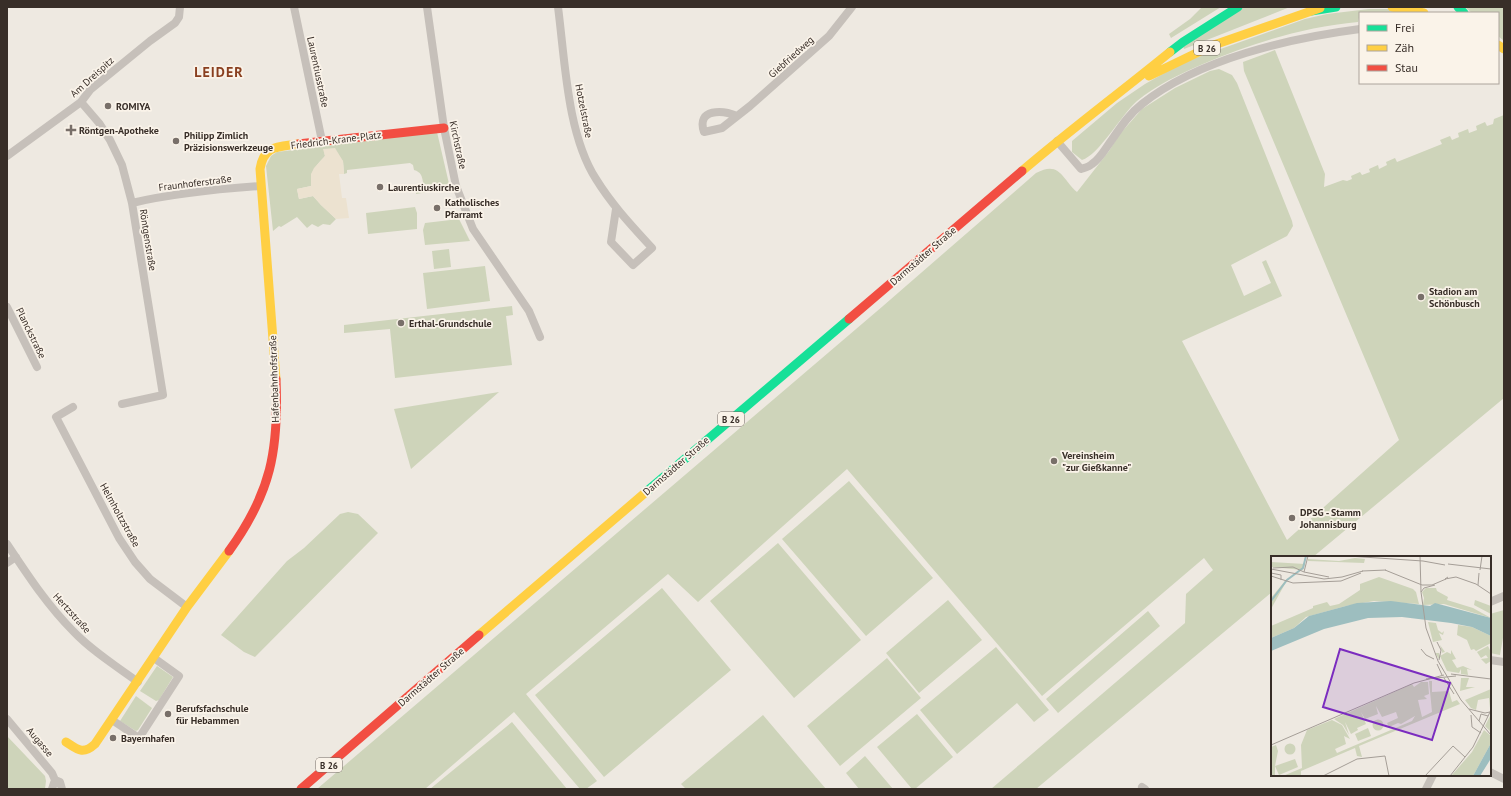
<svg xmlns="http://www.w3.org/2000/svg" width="1511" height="796" viewBox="0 0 1511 796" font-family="'PT Sans',sans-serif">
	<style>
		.green { fill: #ced4ba }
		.plaza { fill: #ece2d0 }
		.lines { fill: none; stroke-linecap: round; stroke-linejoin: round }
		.street { stroke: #c6c0ba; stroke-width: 8 }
		.fast { stroke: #16e098; stroke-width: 9 }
		.slow { stroke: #ffcf43; stroke-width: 9 }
		.jam { stroke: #f24e42; stroke-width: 9 }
		.poi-dot { fill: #786f69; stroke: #faf3e9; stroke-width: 1.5 }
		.labels { text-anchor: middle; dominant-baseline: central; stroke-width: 3.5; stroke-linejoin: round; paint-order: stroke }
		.shield { fill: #faf3e9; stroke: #726962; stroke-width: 1 }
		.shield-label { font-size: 9px; font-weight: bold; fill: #382e28 }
		.street-label { font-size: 10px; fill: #382e28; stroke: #faf3e9 }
		.poi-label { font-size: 10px; font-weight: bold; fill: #382e28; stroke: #faf3e9; text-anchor: start }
		.district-label { font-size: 14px; font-weight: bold; letter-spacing: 1px; fill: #893f1f; stroke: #faf3e9 }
		.inset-river { fill: none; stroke: #9dbebf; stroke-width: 2 }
		.inset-road { fill: none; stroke: #a59e97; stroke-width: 1 }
		.view { fill: #7b2cbf; fill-opacity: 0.15; stroke: #7b2cbf; stroke-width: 2 }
		.inset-edge { fill: none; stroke: #382e28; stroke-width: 2 }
	</style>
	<rect width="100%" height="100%" fill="#eee9e1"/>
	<path class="green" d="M1202,7h19l-50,31 -2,-4 21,-15z
		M1242,7h48l-106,42 -1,-3z
		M1465,7h39v34l-6,-5v-23h-26z
		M1369,9h21l15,4h-45l-2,9c-54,5 -106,21 -155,42 -23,10 -47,21 -66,37 -16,14 -38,54 -55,59l-10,-8v-11l45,-38 28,-19 39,-22 121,-43 22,-5z
		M1275,50l50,124 -1,13 19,-7 4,1 5,-2 -1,-3 9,-4 2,3 8,-3 -1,-3 9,-4 1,4 8,-4 -1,-3 9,-4 2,4 45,-18 -2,-4 10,-4 2,4 7,-3 -1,-4 10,-4 1,4 8,-3 -1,-4 9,-4 2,4 6,-2 1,-5 10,-4v283l-191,159h-41v35l-236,197h-45l194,-166 1,-29 27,-24 -9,-12 -162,138 -195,-227 -149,133 -30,-28 -142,120 71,87 -11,8h-6l-66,-77 -89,77h-108l566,-483 153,-133c24,-13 26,6 41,19l32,-41 10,-16 23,-26 33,-21 35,-17 9,-2 13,6 5,8 55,138 1,5 -6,10 -56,29 13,31 27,-13 -9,-21 4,-2 16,36 -100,45 105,199 112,-100 -155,-369 -1,-9z
		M437,132l13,56 -34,6v-4l7,-8c-1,-6 -2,-10 -9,-12l-1,-5 -3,-2 -63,7v3l-3,1 -1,-13 -19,-11 1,6c-11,12 -13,14 -14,30l-14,3 2,10 14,-3 8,9 15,14 -6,6 -7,-1 -5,3 -6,-3 -5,4 -10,-11 -16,10 -2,-1 -6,5 -7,-65 5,-10 6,-4z
		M415,207l2,6v16l-49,5 -2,-21z
		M459,219l11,22 -45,4 -2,-15 2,-7z
		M449,249l2,18 -17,2 -2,-18z
		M485,266l5,35 -63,8 -4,-36z
		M512,306l1,9 -7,1 6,49 -117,13 -5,-49 -46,4v-8z
		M499,392l-88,77 -17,-60z
		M849,481l84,97 -67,58 -84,-97z
		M348,512l10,2 20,19 -123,124 -11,-5 -23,-17 66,-74 17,-13 36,-34z
		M778,543l83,97 -67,58 -84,-97z
		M662,588l69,82 -127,107 -69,-82z
		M948,600l34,40 -63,53 -33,-40z
		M1504,610v22l-4,23 -10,-2v-39z
		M1148,611l12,15 -102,87 -12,-14z
		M996,647l53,63 -15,12 -17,-19 -60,51 -37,-44z
		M887,658l34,40 -81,68 -33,-40z
		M157,666l16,11 -14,23 -3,1 -16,-10z
		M136,696l16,12 -14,22 -2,1 -16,-10z
		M917,714l36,43 -38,32h-3l-35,-42z
		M763,715l63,74h-140l-5,-5z
		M512,722l55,67h-137z
		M7,736l38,40 1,5 -1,8h-38z
		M865,756l28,33h-34l-13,-16z"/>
	<path class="plaza" d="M335,148l8,13 1,13h-5l3,24h4l3,20 -13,1 -15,-14 -8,-9 -14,3 -2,-10 14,-3v-12l3,-6 11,-12 -2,-7z"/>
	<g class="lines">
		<path class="street" d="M294,7l28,134
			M427,7l17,121 12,58 17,43 56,82 11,26
			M558,7c7,53 9,127 38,172 16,26 36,47 56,69l-19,17 -22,-23 5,-33
			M81,102l18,21 11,17 12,25 10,38 31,192 -41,9
			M737,116c-14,-6 -41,-8 -33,16l18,-4 28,-22 79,-70 23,-29
			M1057,141l24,28c3,-1 8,-2 11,-5 8,-5 13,-15 19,-23 9,-13 18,-27 31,-37 56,-45 148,-66 218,-75
			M7,156l74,-54 9,-12 60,-49 25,-18 4,-6 1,-10
			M132,203c43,-10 86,-14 129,-17
			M7,307l30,60
			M73,407l-17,10 63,121 16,24 15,17 37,28
			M7,544c20,30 40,61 66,87 19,20 43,35 65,51
			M7,563l9,-6
			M1490,602l14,-6
			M1490,660l14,2
			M7,719l45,54 3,7 -3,9
			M112,720l27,18 40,-62 -25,-18
			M1490,772l14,7
			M55,780l5,2 2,7
			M1142,787l3,2
			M1426,789l7,-14"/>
		<path class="fast" d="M1458,7l6,6
			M1311,11l25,-4
			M1170,52l13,-10 55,-35
			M646,492l203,-173"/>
		<path class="slow" d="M1392,7l32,6
			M1498,45l6,4
			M1149,76l62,-30 109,-38
			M1022,171c48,-41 99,-79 148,-119
			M276,379l-16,-210c4,-24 18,-22 38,-25
			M479,635l167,-143
			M66,742c12,8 17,13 29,2l92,-137 42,-56"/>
		<path class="jam" d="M298,144l146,-16
			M849,319l173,-148
			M229,551c42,-58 50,-101 47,-172
			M301,789l178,-154"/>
	</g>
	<g class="poi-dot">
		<circle cx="108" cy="106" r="4"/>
		<path d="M69 124h4v4h4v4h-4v4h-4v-4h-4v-4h4z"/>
		<circle cx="176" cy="141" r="4"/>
		<circle cx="380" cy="187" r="4"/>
		<circle cx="437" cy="208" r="4"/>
		<circle cx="1421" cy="297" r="4"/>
		<circle cx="401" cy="323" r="4"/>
		<circle cx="1054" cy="461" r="4"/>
		<circle cx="1292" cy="518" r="4"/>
		<circle cx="168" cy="714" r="4"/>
		<circle cx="113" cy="738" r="4"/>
	</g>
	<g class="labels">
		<g class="shield">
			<rect x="1194" y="41" width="26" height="14" rx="3"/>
			<rect x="718" y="412" width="26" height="14" rx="3"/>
			<rect x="316" y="758" width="26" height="14" rx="3"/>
		</g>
		<g class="shield-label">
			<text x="1207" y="48">B 26</text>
			<text x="731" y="419">B 26</text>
			<text x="329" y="765">B 26</text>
		</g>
		<g class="street-label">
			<text transform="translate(791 57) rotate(-42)">Giebfriedweg</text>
			<text transform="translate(318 72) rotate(78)">Laurentiusstraße</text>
			<text transform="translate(92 77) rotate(-42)">Am Dreispitz</text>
			<text transform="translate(584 111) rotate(79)">Hotzelstraße</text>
			<text transform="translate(336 140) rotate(-7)">Friedrich-Krane-Platz</text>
			<text transform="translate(458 145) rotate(78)">Kirchstraße</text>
			<text transform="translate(195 183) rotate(-7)">Fraunhoferstraße</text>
			<text transform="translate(148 240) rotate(81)">Röntgenstraße</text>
			<text transform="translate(923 256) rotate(-41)">Darmstädter Straße</text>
			<text transform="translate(31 333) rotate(64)">Planckstraße</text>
			<text transform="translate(274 379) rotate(-92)">Hafenbahnhofstraße</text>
			<text transform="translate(676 466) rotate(-41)">Darmstädter Straße</text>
			<text transform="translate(120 515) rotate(61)">Helmholtzstraße</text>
			<text transform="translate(72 613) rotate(48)">Hertzstraße</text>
			<text transform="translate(431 677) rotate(-41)">Darmstädter Straße</text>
			<text transform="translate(40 742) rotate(50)">Augasse</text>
		</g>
		<g class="poi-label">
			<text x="116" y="106">ROMIYA</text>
			<text x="79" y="130">Röntgen-Apotheke</text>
			<text x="184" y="135">Philipp Zimlich<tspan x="184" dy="12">Präzisionswerkzeuge</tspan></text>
			<text x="388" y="187">Laurentiuskirche</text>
			<text x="445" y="202">Katholisches<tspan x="445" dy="12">Pfarramt</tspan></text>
			<text x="1429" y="291">Stadion am<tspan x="1429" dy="12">Schönbusch</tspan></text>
			<text x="409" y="323">Erthal-Grundschule</text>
			<text x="1062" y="455">Vereinsheim<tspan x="1062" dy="12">"zur Gießkanne"</tspan></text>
			<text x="1300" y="512">DPSG - Stamm<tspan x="1300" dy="12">Johannisburg</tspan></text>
			<text x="176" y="708">Berufsfachschule<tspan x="176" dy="12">für Hebammen</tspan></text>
			<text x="121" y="738">Bayernhafen</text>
		</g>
		<g class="district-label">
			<text x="219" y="72">LEIDER</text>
		</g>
	</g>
	<g transform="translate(1271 556)">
		<rect width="220" height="220" fill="#eee9e1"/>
		<path d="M84,2l10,1 -1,4 -56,-2v-2l31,2zM0,6l34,2 -2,6 -32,-3zM108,21l34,12 3,3 3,12 -45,-3 -28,5 -40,11 -12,11 -23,10v-12l42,-18v-2l14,-4 3,4 9,-2 21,-14v-6zM14,25l1,1 -15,27v-11zM155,32h10l1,3 11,6 -1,3 26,8 18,10 -47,-14 -21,1 1,-7 -2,-6zM204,44l16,6v8l-17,-9zM157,66l8,1 2,7 4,3 2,-2 -1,4 -4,-2 3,7 -9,2zM187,69l14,2 19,9v7l-15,8 -2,-2 -3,1 -4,-10 -10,-5zM169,89l5,7 -4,1 -2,6 8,12 -7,-15 7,-4 4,2v-4l5,9 -4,1 5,8 6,-2 9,4 -5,-1 1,6 -7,-1v-5l-2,4 -12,-2 -12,-18h4v3l3,-4zM217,90l3,6v9l-5,3 -5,-5 7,-1 -2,-3 -5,3 -4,-6zM190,122h8l-3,9h9l-15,4zM158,125h3v11l17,-1 3,11 5,-2 3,4 -101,42 3,11 -5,-1 -2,-8 -54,23v5h-18l19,-8 -1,-23 6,-15 25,-10 10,5 8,14 -6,-3 2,8 -11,5 2,4 75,-32 3,-5 -14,8 -3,-1 -9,4 -2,-4 11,-5 -2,-6 -14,5 -6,-11 2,8 -13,5 -4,-7 5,12 -9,4 1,2 -7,4 -6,-12 4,13 -6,-10 -9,-6 78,-35 2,3 7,-5h7l1,12 -5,2 3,3 -9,1 4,17 10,-5zM220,133l-2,19v-10l-11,2 -2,10 -5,-2 -6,-8zM220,158v29l-18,33h-22l21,-24 12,-22 6,5 1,-3 -6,-6zM101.5 169a5.5 5.5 0 1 1 11 0a5.5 5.5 0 1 1-11 0ZM97,172l3,8 -13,5 -3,-7zM13.5 193a5.5 5.5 0 1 1 11 0a5.5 5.5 0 1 1-11 0ZM5,189l2,6 -3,15 20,-7 3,8 -19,8 -4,-9v10h-4v-29z" fill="#ced4ba"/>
		<path d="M120,45l39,5 5,-3 56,15v18l-19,-9 -21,-4 -49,-6 -34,1 -44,11 -53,22v-13l23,-10 15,-12 48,-13zM220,187l-1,17 -10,16h-7z" fill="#9dbebf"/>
		<path class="inset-river" d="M0,45l16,-21 16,-12 3,-12"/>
		<path class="inset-road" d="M77,0l75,5 22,4M149,0l1,36M177,8l43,5M2,12l20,-1 11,5M0,13l53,10 18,-2 21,-6M114,14l37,15h10l14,-6M209,14l2,-14M91,15l24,-1M33,16l25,5M33,16l4,-16M0,17l10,2v5M0,20l22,7 48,-2M177,21l-3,2 11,-2 20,7 15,10M70,25l20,-8M207,29l1,-12M150,36l3,-4 11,-3M150,36l5,36 12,33 23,39 30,35M166,86l4,8 -2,10M150,93l5,6 8,4M166,108l5,11M180,118l40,5M173,122l10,16M155,123l30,-3M198,153l16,4 5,-1M200,159l1,12 9,6M208,165l2,-7 7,2M0,189l143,-62 30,-8M52,220l34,-17 28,-3 4,20M154,220l28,-30 12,11M179,220l23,-29 18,-37"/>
		<path class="view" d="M69,93l110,34 -18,57 -109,-33z"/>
		<rect width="220" height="220" class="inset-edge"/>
	</g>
	<rect width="1511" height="796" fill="none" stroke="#382e28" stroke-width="16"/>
	<rect x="1359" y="12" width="140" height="72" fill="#faf3e9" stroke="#aca49c"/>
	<rect x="1367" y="25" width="20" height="6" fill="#16e098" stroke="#aca49c"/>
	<text x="1395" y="32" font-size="12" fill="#382e28">Frei</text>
	<rect x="1367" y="45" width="20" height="6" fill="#ffcf43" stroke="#aca49c"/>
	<text x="1395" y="52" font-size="12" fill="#382e28">Zäh</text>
	<rect x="1367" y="65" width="20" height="6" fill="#f24e42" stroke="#aca49c"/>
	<text x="1395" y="72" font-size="12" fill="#382e28">Stau</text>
</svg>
